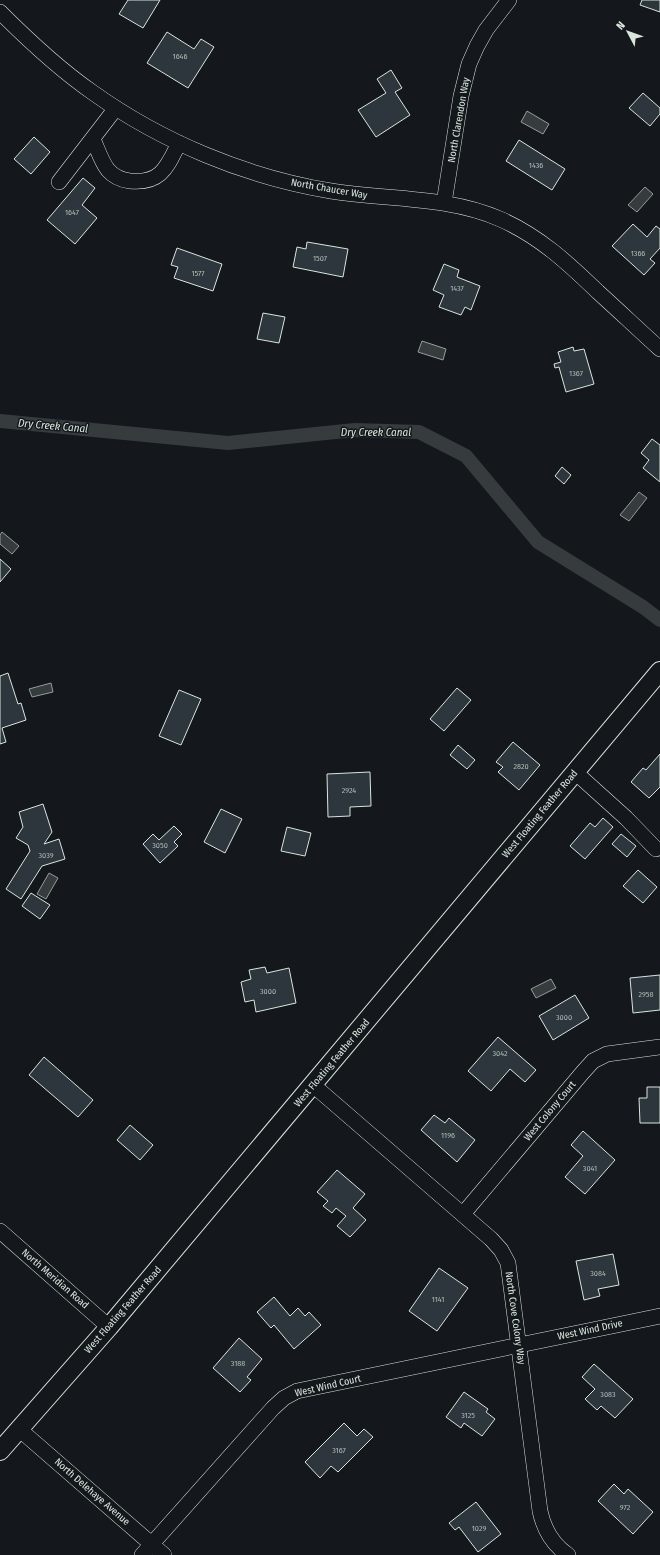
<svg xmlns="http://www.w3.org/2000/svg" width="660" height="1555" viewBox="0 0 660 1555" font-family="'Fira Sans Condensed',sans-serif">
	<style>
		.water { fill: #363b3e; stroke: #939e99 }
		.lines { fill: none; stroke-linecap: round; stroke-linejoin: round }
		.canal { stroke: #363b3e; stroke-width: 14 }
		.building { fill: #2c363c; stroke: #d8e6dc }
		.minor-casing { stroke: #d8e6dc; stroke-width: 16 }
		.major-casing { stroke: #d8e6dc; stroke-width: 20 }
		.minor { stroke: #14181c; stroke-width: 15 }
		.major { stroke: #14181c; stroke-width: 18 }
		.labels { text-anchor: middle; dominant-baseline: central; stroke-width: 3; stroke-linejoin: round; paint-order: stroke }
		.number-label { font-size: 8px; fill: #adbab4 }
		.street-label { font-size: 10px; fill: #d8e6dc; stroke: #14181c }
		.water-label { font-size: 11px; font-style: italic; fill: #d8e6dc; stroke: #14181c }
	</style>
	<rect width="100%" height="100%" fill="#14181c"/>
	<path class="water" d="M527,111l22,13 -6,10 -22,-12z
		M645,187l8,7 -16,18 -9,-7z
		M422,341l24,8 -3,11 -25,-8z
		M639,492l8,6 -18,23 -9,-6z
		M2,532l17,14 -7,8 -12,-10v-9z
		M51,683l2,9 -21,5 -3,-8z
		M49,873l9,5 -12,21 -9,-5z
		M551,979l5,9 -20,10 -5,-9z"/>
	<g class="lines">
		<path class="canal" d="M0,421l228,22 127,-13 64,2 47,24 72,86 105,65 17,13"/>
	</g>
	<path class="building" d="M128,0h32l-17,28 -24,-14z
		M642,0h18v12l-20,-7z
		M167,32l27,17 7,-10 13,8 -26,41 -41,-25z
		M391,70l11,18 -7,4 15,23 -34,22 -18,-27 28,-17 -9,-14z
		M643,93l17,15v6l-10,12 -21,-18z
		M34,137l16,15 -19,22 -17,-15z
		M519,140l46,29 -13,21 -46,-29z
		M83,178l12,10 -13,17 15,13 -22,26 -28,-24z
		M633,224l14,13 9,-11 4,3v19l-10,11 5,4 -11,12 -32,-29z
		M307,242l41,7 -5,28 -50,-10 4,-20 9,2z
		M177,248l45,16 -9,27 -39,-13 4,-11 -7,-2z
		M444,264l15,6 -2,7 23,9 -9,24 -6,-3 -4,8 -22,-8 5,-12 -11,-5z
		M263,313l22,4 -6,26 -22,-4z
		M573,347l1,4 10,-2 10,35 -28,8 -7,-25 -4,1 -1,-4 7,-2 -3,-10z
		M652,439l8,6v37l-17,-14 6,-8 -8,-7z
		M562,467l9,8 -7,9 -9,-8z
		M0,559l11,10 -11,13z
		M8,673l10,31 3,-1 5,17 -24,8 4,14 -6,2v-68z
		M457,688l14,12 -27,31 -14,-12z
		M179,690l22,9 -20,46 -22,-9z
		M513,742l27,23 -21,25 -21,-18 5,-5 -7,-5z
		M458,745l17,15 -8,9 -17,-14z
		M660,754v33l-11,11 -18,-16 12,-14 3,2z
		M370,772l1,34 -21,1v9l-22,1 -1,-43z
		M43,804l9,28 -8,12 15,-5 6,20 -23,7 -21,33 -15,-10 24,-38 -2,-6 -12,-7 7,-11 -4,-15z
		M221,809l21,10 -17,34 -21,-11z
		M603,818l10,9 -28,32 -15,-13 20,-23 5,4z
		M174,826l8,8 -8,8 4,4 -18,17 -17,-19 10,-10 6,6z
		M287,827l24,6 -6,23 -24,-5z
		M621,834l15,12 -9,11 -15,-13z
		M638,870l19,17 -14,16 -20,-17z
		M31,893l19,12 -10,14 -18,-13z
		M265,967l2,6 22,-5 7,35 -40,9 -2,-12 -9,2 -4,-20 10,-3 -2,-9z
		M660,975v35l-27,3 -3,-35z
		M575,995l14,23 -36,22 -14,-24z
		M498,1037l38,33 -11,12 -15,-13 -19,22 -23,-20z
		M44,1057l49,43 -15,17 -49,-42z
		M647,1087h13v36h-20l-1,-25h8z
		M434,1115l11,8 4,-5 26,22 -18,22 -36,-32z
		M130,1125l23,20 -13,15 -23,-20z
		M583,1131l32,29 -30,34 -20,-17 18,-21 -12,-11z
		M337,1170l28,24 -12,14 13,12 -16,17 -13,-11 9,-10 -10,-8 -4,5 -9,-7 5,-5 -11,-9z
		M613,1254l6,31 -21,4 2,7 -16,4 -8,-39z
		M439,1268l29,20 -31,43 -28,-20z
		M274,1297l16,19 8,-8 7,8 4,-4 12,13 -27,24 -20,-24 -3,3 -14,-16z
		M239,1338l23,21 -15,18 4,3 -11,12 -27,-24z
		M594,1364l39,35 -18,19 -14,-12 -4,4 -12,-11 10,-10 -13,-12z
		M464,1392l24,17 -2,3 9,7 -13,17 -18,-13 -3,5 -15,-11z
		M344,1423l13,13 7,-7 9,8 -35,35 -7,-6 -11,12 -15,-16z
		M614,1484l10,10 4,-5 25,23 -20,22 -35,-33z
		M476,1502l25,32 -23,18 -19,-25 -4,3 -6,-7z"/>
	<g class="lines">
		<defs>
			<path id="minor" d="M0,12c29,29 59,57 92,80 70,50 154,85 239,99 56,9 116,5 169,28 39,17 68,44 98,73 21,19 41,38 62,57
				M93,139c5,11 8,22 15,31 6,7 14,10 22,11 31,3 37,-14 49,-38
				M59,182l57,-74
				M444,203l17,-107 8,-32 8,-18 9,-16 23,-30
				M575,772l51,46 30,31
				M313,1085l178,154 10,11 7,13 32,248c4,19 12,33 28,44
				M463,1214l120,-142 10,-11 14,-7 53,-7
				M0,1231l109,96
				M19,1429l145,126
				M142,1555l131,-147 11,-10 13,-7 363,-75"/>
			<path id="major" d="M0,1451l109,-124 551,-656"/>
		</defs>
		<use href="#minor" class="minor-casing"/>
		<use href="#major" class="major-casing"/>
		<use href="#minor" class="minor"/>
		<use href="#major" class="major"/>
	</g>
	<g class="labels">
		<g class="number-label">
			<text x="180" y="56">1646</text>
			<text x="536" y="165">1436</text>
			<text x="72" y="212">1647</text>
			<text x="638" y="253">1366</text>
			<text x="320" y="258">1507</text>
			<text x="198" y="273">1577</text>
			<text x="457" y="288">1437</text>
			<text x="576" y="373">1367</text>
			<text x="521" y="766">2820</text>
			<text x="349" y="790">2924</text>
			<text x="160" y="845">3050</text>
			<text x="46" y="855">3039</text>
			<text x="268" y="991">3000</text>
			<text x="646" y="994">2958</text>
			<text x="564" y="1017">3000</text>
			<text x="500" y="1053">3042</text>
			<text x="448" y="1135">1196</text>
			<text x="590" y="1168">3041</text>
			<text x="598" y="1273">3084</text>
			<text x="438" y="1299">1141</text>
			<text x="238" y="1363">3188</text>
			<text x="608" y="1394">3083</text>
			<text x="468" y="1415">3125</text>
			<text x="339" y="1450">3167</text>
			<text x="625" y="1507">972</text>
			<text x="479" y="1528">1029</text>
		</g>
		<g class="street-label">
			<text transform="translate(459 120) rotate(-80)">North Clarendon Way</text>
			<text transform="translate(329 189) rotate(10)">North Chaucer Way</text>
			<text transform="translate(540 814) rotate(-50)">West Floating Feather Road</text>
			<text transform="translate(332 1063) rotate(-50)">West Floating Feather Road</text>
			<text transform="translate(550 1111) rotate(-50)">West Colony Court</text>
			<text transform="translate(55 1279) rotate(41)">North Meridian Road</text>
			<text transform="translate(123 1310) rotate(-49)">West Floating Feather Road</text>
			<text transform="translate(515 1318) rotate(82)">North Cove Colony Way</text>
			<text transform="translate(590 1330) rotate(-12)">West Wind Drive</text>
			<text transform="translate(328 1386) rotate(-13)">West Wind Court</text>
			<text transform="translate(92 1492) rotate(41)">North Delehaye Avenue</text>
		</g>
		<g class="water-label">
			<text transform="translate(53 426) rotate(5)">Dry Creek Canal</text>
			<text x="376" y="432">Dry Creek Canal</text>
		</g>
	</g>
	<g transform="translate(628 32) rotate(311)" stroke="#14181c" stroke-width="3" paint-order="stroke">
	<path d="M0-3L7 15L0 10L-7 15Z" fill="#d8e6dc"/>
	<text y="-6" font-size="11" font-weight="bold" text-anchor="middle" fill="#d8e6dc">N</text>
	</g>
</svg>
